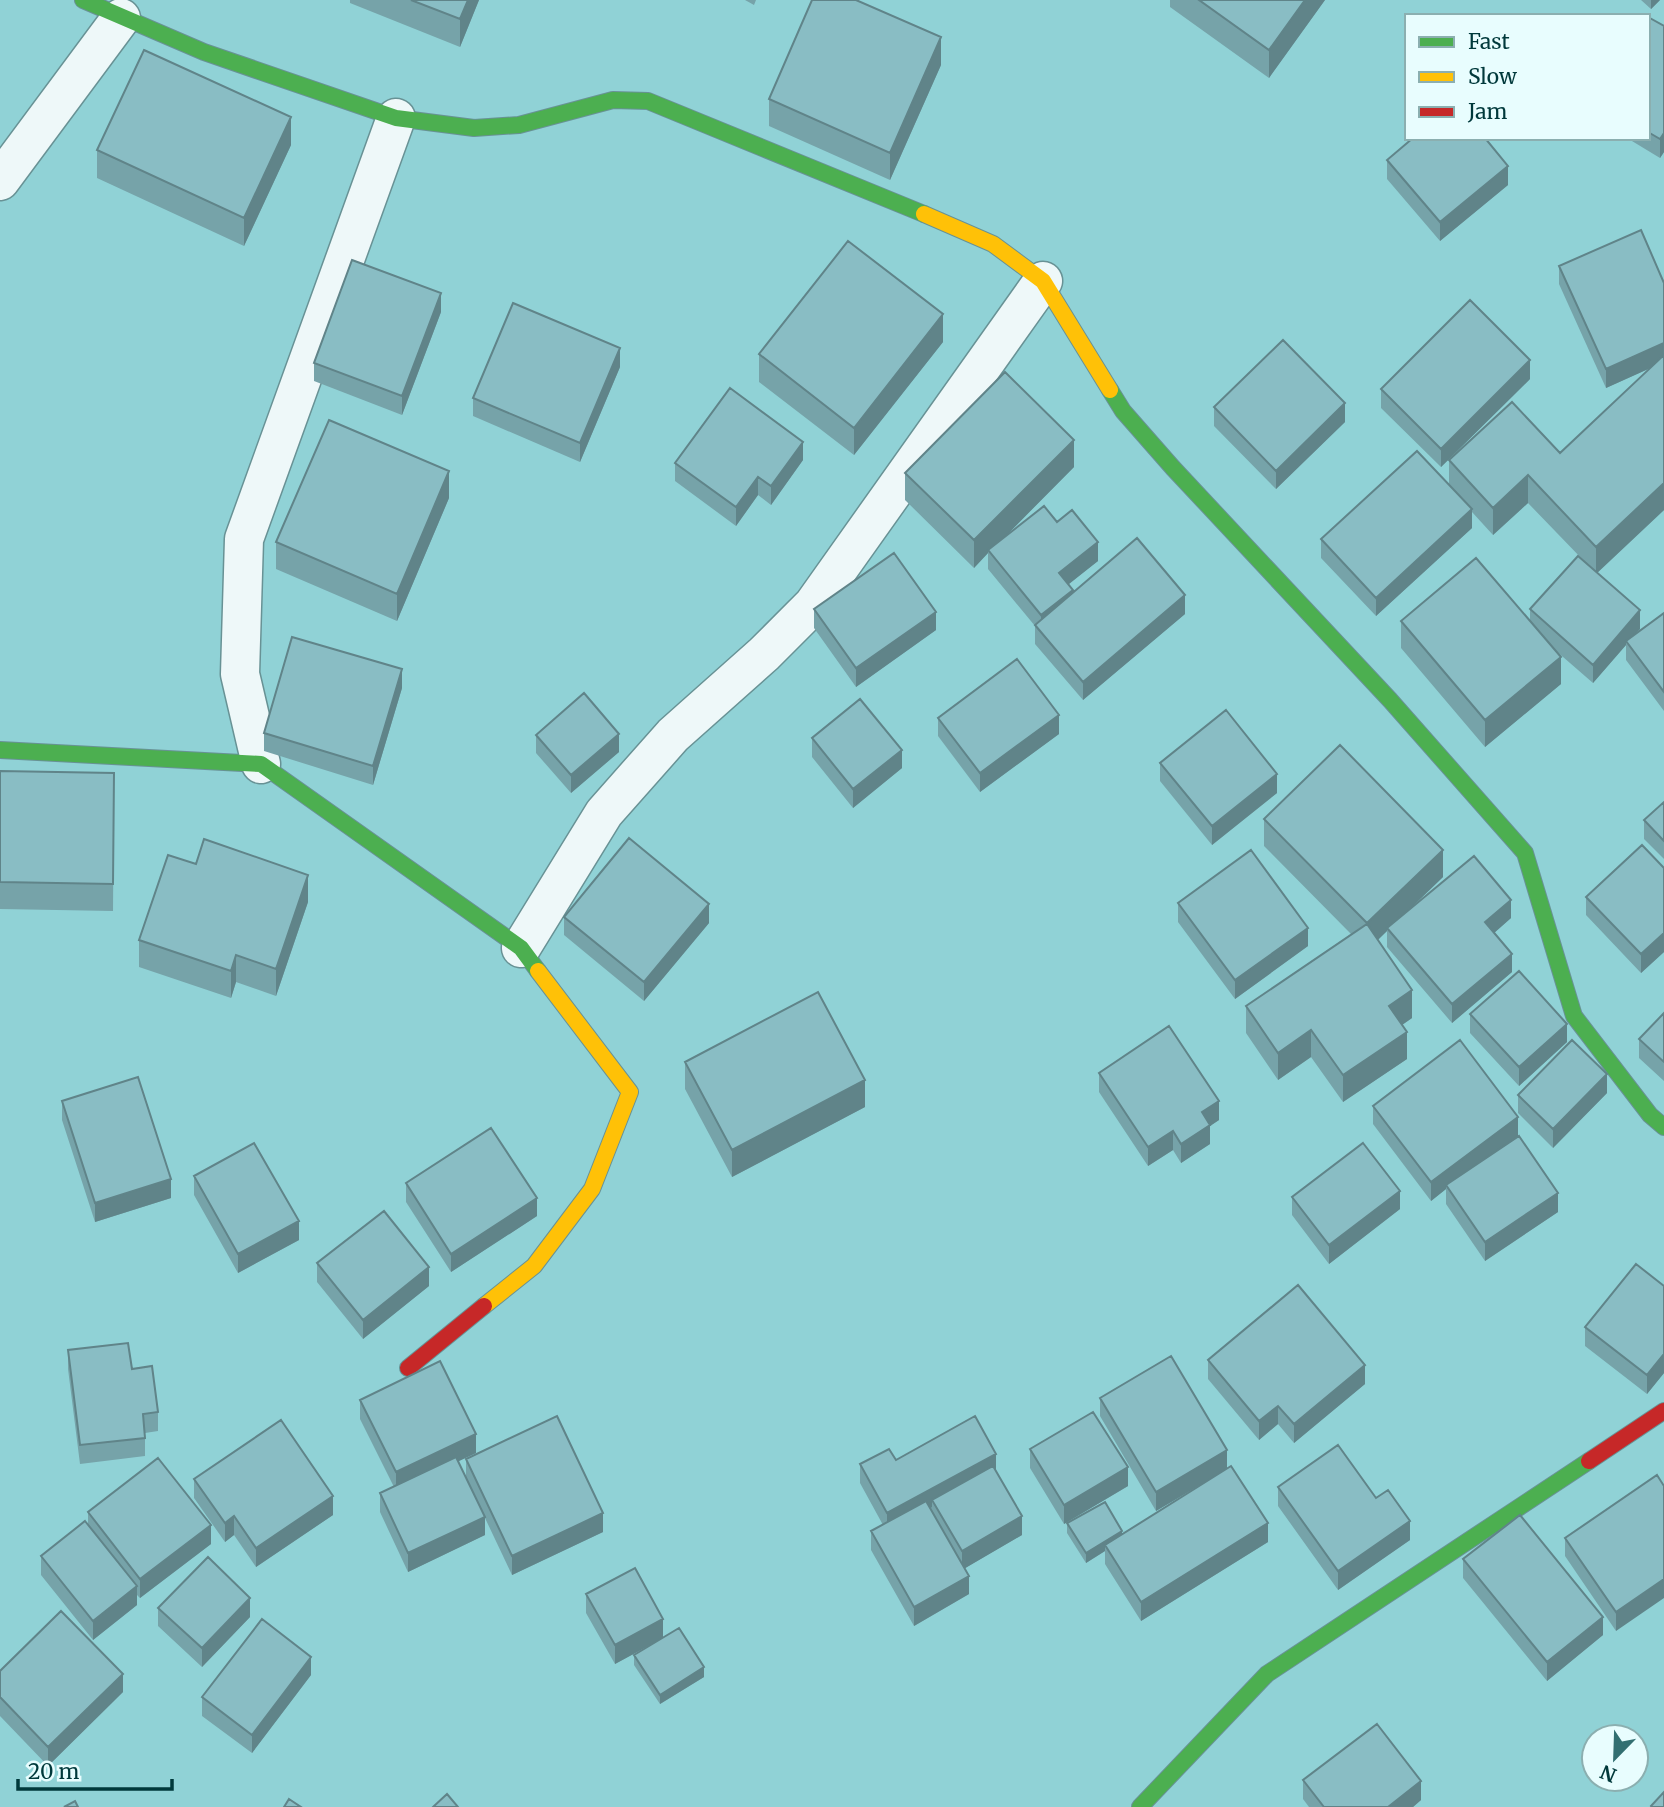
<svg xmlns="http://www.w3.org/2000/svg" width="1664" height="1807" viewBox="0 0 1664 1807" font-family="Merriweather,serif">
	<style>
		.lines { fill: none; stroke-linecap: round; stroke-linejoin: round }
		.street-casing { stroke: #689295; stroke-width: 41 }
		.fast-casing { stroke: #689295; stroke-width: 18 }
		.slow-casing { stroke: #689295; stroke-width: 18 }
		.jam-casing { stroke: #689295; stroke-width: 18 }
		.street { stroke: #eef8f9; stroke-width: 38 }
		.fast { stroke: #4caf50; stroke-width: 16 }
		.slow { stroke: #ffc107; stroke-width: 16 }
		.jam { stroke: #c62828; stroke-width: 16 }
		.wall { fill: #76a3a9 }
		.shaded-wall { fill: #608489 }
		.building { fill: #89bdc4; stroke: #608489; stroke-width: 2 }
	</style>
	<rect width="100%" height="100%" fill="#90d2d6"/>
	<g class="lines">
		<defs>
			<path id="street" d="M0,181l121,-163
				M261,764l-21,-90 4,-135 152,-421
				M521,948l83,-135 69,-78 91,-81 49,-49 230,-324"/>
			<path id="fast" d="M83,0l121,52 192,66 78,10 45,-3 94,-25 35,1 276,113
				M1110,390l13,21 50,57 217,232 135,153 49,163 76,99 14,12
				M0,750l261,14 260,184 17,23
				M1140,1807l127,-133 322,-213"/>
			<path id="slow" d="M924,214l69,30 50,37 67,109
				M484,1306l50,-40 58,-77 38,-97 -92,-121"/>
			<path id="jam" d="M408,1368l76,-62
				M1589,1461l75,-50"/>
		</defs>
		<use href="#street" class="street-casing"/>
		<use href="#fast" class="fast-casing"/>
		<use href="#slow" class="slow-casing"/>
		<use href="#jam" class="jam-casing"/>
		<use href="#street" class="street"/>
		<use href="#fast" class="fast"/>
		<use href="#slow" class="slow"/>
		<use href="#jam" class="jam"/>
	</g>
	<path class="wall" d="M350,0h129l-19,47 -110,-44z
		M745,0h11l-2,5z
		M1170,0h155l-56,78 -99,-71z
		M1641,0h19l-9,9z
		M1648,17l16,9v126l-4,6 -33,-20h21z
		M941,65l-51,115 -121,-54v-27z
		M291,145l-47,101 -147,-68v-28z
		M1387,160l121,25 -68,56 -53,-62z
		M1559,266l105,17v227l-67,63 43,56 -5,5 29,-21v98l-38,-51v-15l-33,38 -38,-33 6,34 -76,63 -84,-99v-27h129v-12l54,-48 -56,-58 -35,32 -21,-23v16l-96,88 -55,-58v-19l128,-55v-24l111,-7 90,-85 -44,20 -47,-104z
		M441,312l-39,103 -88,-34v-18z
		M943,342l-89,113 -95,-73v-28z
		M620,367l-40,95 -107,-46v-18z
		M1530,379l-89,88 -60,-59v-19z
		M1214,407l131,15 -69,67 -62,-63z
		M803,460l-32,45 -13,-10 -22,31 -61,-45v-18z
		M1074,467l-72,72 55,-17 41,39 -30,23 5,9 112,21 -102,86 -48,-56v-18l-47,-57v-16l-14,15 -69,-68v-27z
		M449,498l-52,123 -121,-52v-27z
		M814,609l122,21 -80,57 -42,-59z
		M402,688l-29,97 -109,-34v-18z
		M938,718l121,16 -79,58 -42,-56z
		M536,735l83,17 -48,41 -35,-40z
		M812,738l90,30 -49,40 -41,-51z
		M1160,763l117,30 -65,52 -52,-64z
		M0,771l114,2 -1,138 -113,-2z
		M1664,802v57l-20,-20v-19z
		M1264,819l179,58 -34,33 102,8 -17,15 18,39 -60,51 -65,-76v-16l-9,9 34,78 -10,7 5,34 -64,43 -32,-45 -33,23 -32,-47v-27l105,-72 -87,-88z
		M1664,868v84l-23,21 -55,-58v-18z
		M308,902l-32,94 -40,-14 -5,16 -92,-31v-27z
		M1178,903l130,43 -73,53 -57,-77z
		M564,917l145,6 -65,78 -80,-66z
		M1664,1013v68l-25,-23v-19z
		M1470,1014l97,28 -48,44 -49,-53z
		M685,1062l180,45 -133,70 -47,-88z
		M1099,1073l120,47 -9,6v18l-29,19 -8,-13 -25,16 -49,-74z
		M1607,1093l-54,55 -35,-35v-18z
		M62,1101l109,97 -76,24 -33,-102z
		M1373,1106l145,30 -15,12 55,64 -73,49 -39,-57v-15l-15,12 -58,-77z
		M194,1176l105,64 -61,33 -44,-78z
		M406,1183l131,33 -86,56 -45,-70z
		M1292,1197l108,12 -71,55 -37,-49z
		M317,1263l112,23 -66,53 -46,-57z
		M1664,1286v87l-17,21 -62,-48v-19z
		M68,1350l64,19 26,43v19l-13,2v23l-65,8 -12,-95z
		M1208,1360l157,24 -71,59 -16,-19 -19,16 -51,-61z
		M1100,1398l127,70 41,74 -127,79 -36,-57v-13l-19,12 -19,-30v-10l55,11 80,-50 -46,27 -56,-95z
		M360,1400l116,53 -18,8 8,17v-19l137,73 -91,43 -27,-57v17l-77,37 -28,-60v-19l14,-6 -34,-68z
		M1030,1449l98,37 -64,38 -34,-56z
		M896,1460l100,11 26,64 -57,33 4,26 -55,32 -43,-76v-19l12,-6 -23,-42v-19z
		M194,1479l139,36 -77,52 -22,-32 -9,7 -31,-44z
		M1664,1486l-48,145 -51,-75v-18z
		M1278,1487l98,11 34,42 -72,50 -60,-84z
		M88,1512l123,32 -71,54 -3,-3v10l-44,35 -52,-65v-19l47,-32z
		M1463,1559l140,76 -56,46 -84,-103z
		M586,1594l77,44 41,39 -44,27 -26,-39v-10l27,-16 -46,25 -29,-51z
		M158,1608l92,9 -48,50 -44,-41z
		M0,1671l123,21 -75,74 -48,-50z
		M311,1675l-59,78 -50,-37v-19z
		M1303,1780l118,20 -8,7h-104l-6,-8z"/>
	<path class="shaded-wall" d="M468,0h11l-19,47v-28z
		M1305,0h20l-56,78v-28z
		M1651,0h9l-9,9z
		M941,37v28l-51,115v-27z
		M291,117v28l-47,101v-28z
		M1664,133v19l-4,6v-19z
		M1508,166v19l-68,56v-19z
		M441,293v19l-39,103v-19z
		M943,314v28l-89,113v-27z
		M1664,343v19l-58,26v-19z
		M620,348v19l-40,95v-19z
		M1530,360v19l-89,88v-18z
		M1345,403v19l-69,67v-18z
		M1074,440v27l-84,85 -2,-2v3l-14,15v-28z
		M803,442v18l-32,45v-19z
		M449,471v27l-52,123v-27z
		M1528,475v28l-35,32v-27z
		M758,477v18l-22,31v-19z
		M1664,483v27l-68,64v-27z
		M1472,509v19l-96,88v-18z
		M1098,542v19l-39,31v-19z
		M1073,590v18l-32,25v-18z
		M1185,595v19l-102,86v-18z
		M1640,610v19l-13,14 -1,-2v4l-33,38v-18z
		M936,612v18l-80,57v-19z
		M1561,657v27l-76,63v-27z
		M402,669v19l-29,97v-19z
		M1059,715v19l-79,58v-19z
		M619,734v18l-48,41v-18z
		M902,750v18l-49,40v-19z
		M1277,774v19l-65,52v-19z
		M1443,850v27l-54,52 -2,-1v3l-20,19v-27z
		M308,875v27l-32,94v-27z
		M1511,900v18l-26,23v-19z
		M709,904v19l-65,78v-19z
		M1308,928v18l-73,53v-19z
		M1664,933v19l-23,21v-19z
		M1512,954v18l-60,51v-19z
		M236,955v27l-5,16v-27z
		M1412,990v28l-23,16v-28z
		M1567,1024v18l-48,44v-19z
		M1311,1030v27l-33,23v-27z
		M1407,1032v27l-64,43v-27z
		M1607,1074v19l-54,55v-19z
		M865,1080v27l-133,70v-27z
		M1219,1101v19l-9,6v18l-29,19v-19l21,-32z
		M1518,1117v19l-70,52 -2,-3v4l-15,12v-19z
		M1173,1131v19l-25,16v-19z
		M171,1179v19l-76,24v-19z
		M1400,1191v18l-71,55v-19z
		M1558,1193v19l-73,49v-19z
		M537,1198v18l-86,56v-18z
		M299,1221v19l-61,33v-19z
		M429,1267v19l-66,53v-19z
		M1664,1354v19l-17,21v-19z
		M1365,1365v19l-71,59v-19z
		M1278,1406v18l-19,16v-19z
		M476,1434v19l-80,38v-19z
		M1227,1450v19l-71,42v-19z
		M996,1454v19l-64,27v7l-45,24v-18z
		M1128,1467v19l-64,38v-19z
		M333,1496v19l-77,52v-19z
		M603,1513v19l-91,43v-19z
		M234,1516v19l-9,7v-19z
		M1022,1516v19l-60,35v-19z
		M485,1517v18l-77,37v-19z
		M1410,1521v19l-72,50v-19z
		M1268,1523v19l-127,79v-19z
		M211,1525v19l-71,54v-19z
		M1122,1531v9l-17,5v6l-19,12v-10z
		M969,1576v18l-55,32v-19z
		M1664,1579v19l-48,33v-19z
		M137,1586v19l-44,35v-19z
		M250,1598v19l-48,50v-19z
		M1603,1617v18l-56,46v-19z
		M663,1619v19l-48,26v-19z
		M311,1657v18l-59,78v-18z
		M704,1667v10l-44,27v-9z
		M123,1674v18l-75,74v-19z
		M1421,1781v19l-8,7h-25z"/>
	<path class="building" d="M411,0h57l-8,19z
		M812,0h44l85,37 -51,116 -121,-54z
		M1199,0h106l-36,50z
		M1648,17l16,9v107l-4,6 -12,-7z
		M144,50l147,67 -47,101 -147,-68z
		M1413,138h72l23,28 -68,56 -53,-62z
		M1641,230l23,53v60l-58,26 -47,-103z
		M848,241l95,73 -89,114 -95,-74z
		M352,260l89,33 -39,103 -88,-33z
		M1470,300l60,60 -89,89 -60,-60z
		M513,303l107,45 -40,95 -107,-45z
		M1283,340l62,63 -69,68 -62,-64z
		M1664,355v128l-68,64 -68,-72 -35,33 -44,-48 63,-58 48,51z
		M1005,372l69,68 -100,100 -69,-67z
		M730,388l73,54 -32,44 -13,-9 -22,30 -61,-44z
		M329,420l120,51 -52,123 -121,-52z
		M1417,451l55,58 -96,89 -55,-59z
		M1044,506l13,16 15,-12 26,32 -39,31 14,17 -32,25 -53,-65z
		M1137,538l48,57 -102,87 -48,-57z
		M894,553l42,59 -80,56 -42,-59z
		M1578,556l62,54 -47,55 -63,-56z
		M1476,558l85,99 -76,63 -84,-99z
		M1664,613v79l-38,-51z
		M292,637l110,32 -29,97 -109,-33z
		M1017,659l42,56 -79,58 -42,-55z
		M584,693l35,41 -48,41 -35,-40z
		M860,699l42,51 -49,39 -41,-51z
		M1226,710l51,64 -65,52 -52,-63z
		M1340,745l103,105 -76,73 -103,-104z
		M0,771l114,2 -1,111 -113,-2z
		M1664,802v39l-20,-21z
		M629,838l80,66 -65,78 -80,-65z
		M204,839l104,36 -32,94 -40,-14 -5,16 -92,-31 29,-85 28,9z
		M1642,845l22,23v65l-23,21 -55,-57z
		M1251,850l57,78 -73,52 -57,-77z
		M1474,856l37,44 -26,22 27,32 -60,50 -65,-76z
		M1367,924l45,66 -23,16 18,26 -64,43 -32,-45 -33,23 -32,-47z
		M1519,971l48,53 -48,43 -49,-53z
		M818,992l47,88 -133,70 -47,-88z
		M1664,1013v49l-25,-23z
		M1169,1026l50,75 -17,11 8,13 -29,19 -8,-13 -25,16 -49,-74z
		M1460,1040l58,77 -87,65 -58,-76z
		M1572,1040l35,34 -54,55 -35,-34z
		M138,1077l33,102 -76,24 -33,-102z
		M491,1128l46,70 -86,56 -45,-71z
		M1519,1136l39,57 -73,49 -39,-57z
		M254,1143l45,78 -61,33 -44,-78z
		M1363,1143l37,48 -71,54 -37,-48z
		M384,1211l45,56 -66,53 -46,-57z
		M1636,1264l28,22v68l-17,21 -62,-48z
		M1298,1285l67,80 -71,59 -16,-18 -19,15 -51,-61z
		M128,1343l4,26 20,-3 6,46 -15,2 2,24 -65,7 -12,-95z
		M1171,1356l56,94 -71,42 -56,-94z
		M440,1361l36,73 -80,38 -36,-72z
		M1093,1412l35,55 -64,38 -34,-56z
		M557,1416l46,97 -91,43 -46,-97z
		M975,1416l21,38 -109,59 -27,-49 29,-15 7,11z
		M281,1420l52,76 -77,52 -22,-32 -9,7 -31,-44z
		M1338,1445l38,53 12,-8 22,31 -72,50 -60,-84z
		M456,1457l29,60 -77,36 -28,-60z
		M158,1458l53,67 -71,54 -52,-67z
		M993,1466l29,50 -60,35 -30,-51z
		M1231,1466l37,57 -127,79 -36,-57z
		M1657,1475l7,11v93l-48,33 -51,-74z
		M926,1501l43,75 -55,31 -43,-76z
		M1105,1502l17,29 -36,22 -19,-30z
		M1520,1515l83,102 -56,45 -84,-103z
		M85,1521l52,65 -44,35 -52,-65z
		M208,1557l42,41 -48,50 -44,-40z
		M635,1568l28,51 -48,26 -29,-51z
		M61,1611l62,63 -75,73 -48,-50v-26z
		M262,1619l49,38 -59,78 -50,-38z
		M679,1628l25,39 -44,28 -26,-40z
		M1377,1724l44,57 -33,26h-64l-21,-27z
		M1664,1792v15h-12l-1,-1z
		M447,1794l11,13h-25z
		M289,1799l12,8h-17z
		M75,1801l3,6h-14z"/>
	<rect x="1405" y="14" width="245" height="126" fill="#e8fdfe" stroke="#8bafb0" stroke-width="2"/>
	<rect x="1419" y="37" width="35" height="10" fill="#4caf50" stroke="#8bafb0" stroke-width="2"/>
	<text x="1468" y="49" font-size="21" fill="#00393b">Fast</text>
	<rect x="1419" y="72" width="35" height="10" fill="#ffc107" stroke="#8bafb0" stroke-width="2"/>
	<text x="1468" y="84" font-size="21" fill="#00393b">Slow</text>
	<rect x="1419" y="107" width="35" height="10" fill="#c62828" stroke="#8bafb0" stroke-width="2"/>
	<text x="1468" y="119" font-size="21" fill="#00393b">Jam</text>
	<g transform="translate(1615 1758) rotate(203)"><circle r="33" fill="#e8fdfe" stroke="#8bafb0" stroke-width="2"/>
	<path d="M0-5L12 26L0 18L-12 26Z" fill="#326f71"/>
	<text y="-10" font-size="19" font-weight="bold" text-anchor="middle" fill="#00393b">N</text>
	</g>
	<path d="M18 1779v10h154v-10" fill="none" stroke="#00393b" stroke-width="3.5"/>
	<text x="28" y="1779" font-size="21" fill="#00393b" stroke="#e8fdfe" stroke-width="5" paint-order="stroke">20 m</text>
</svg>
